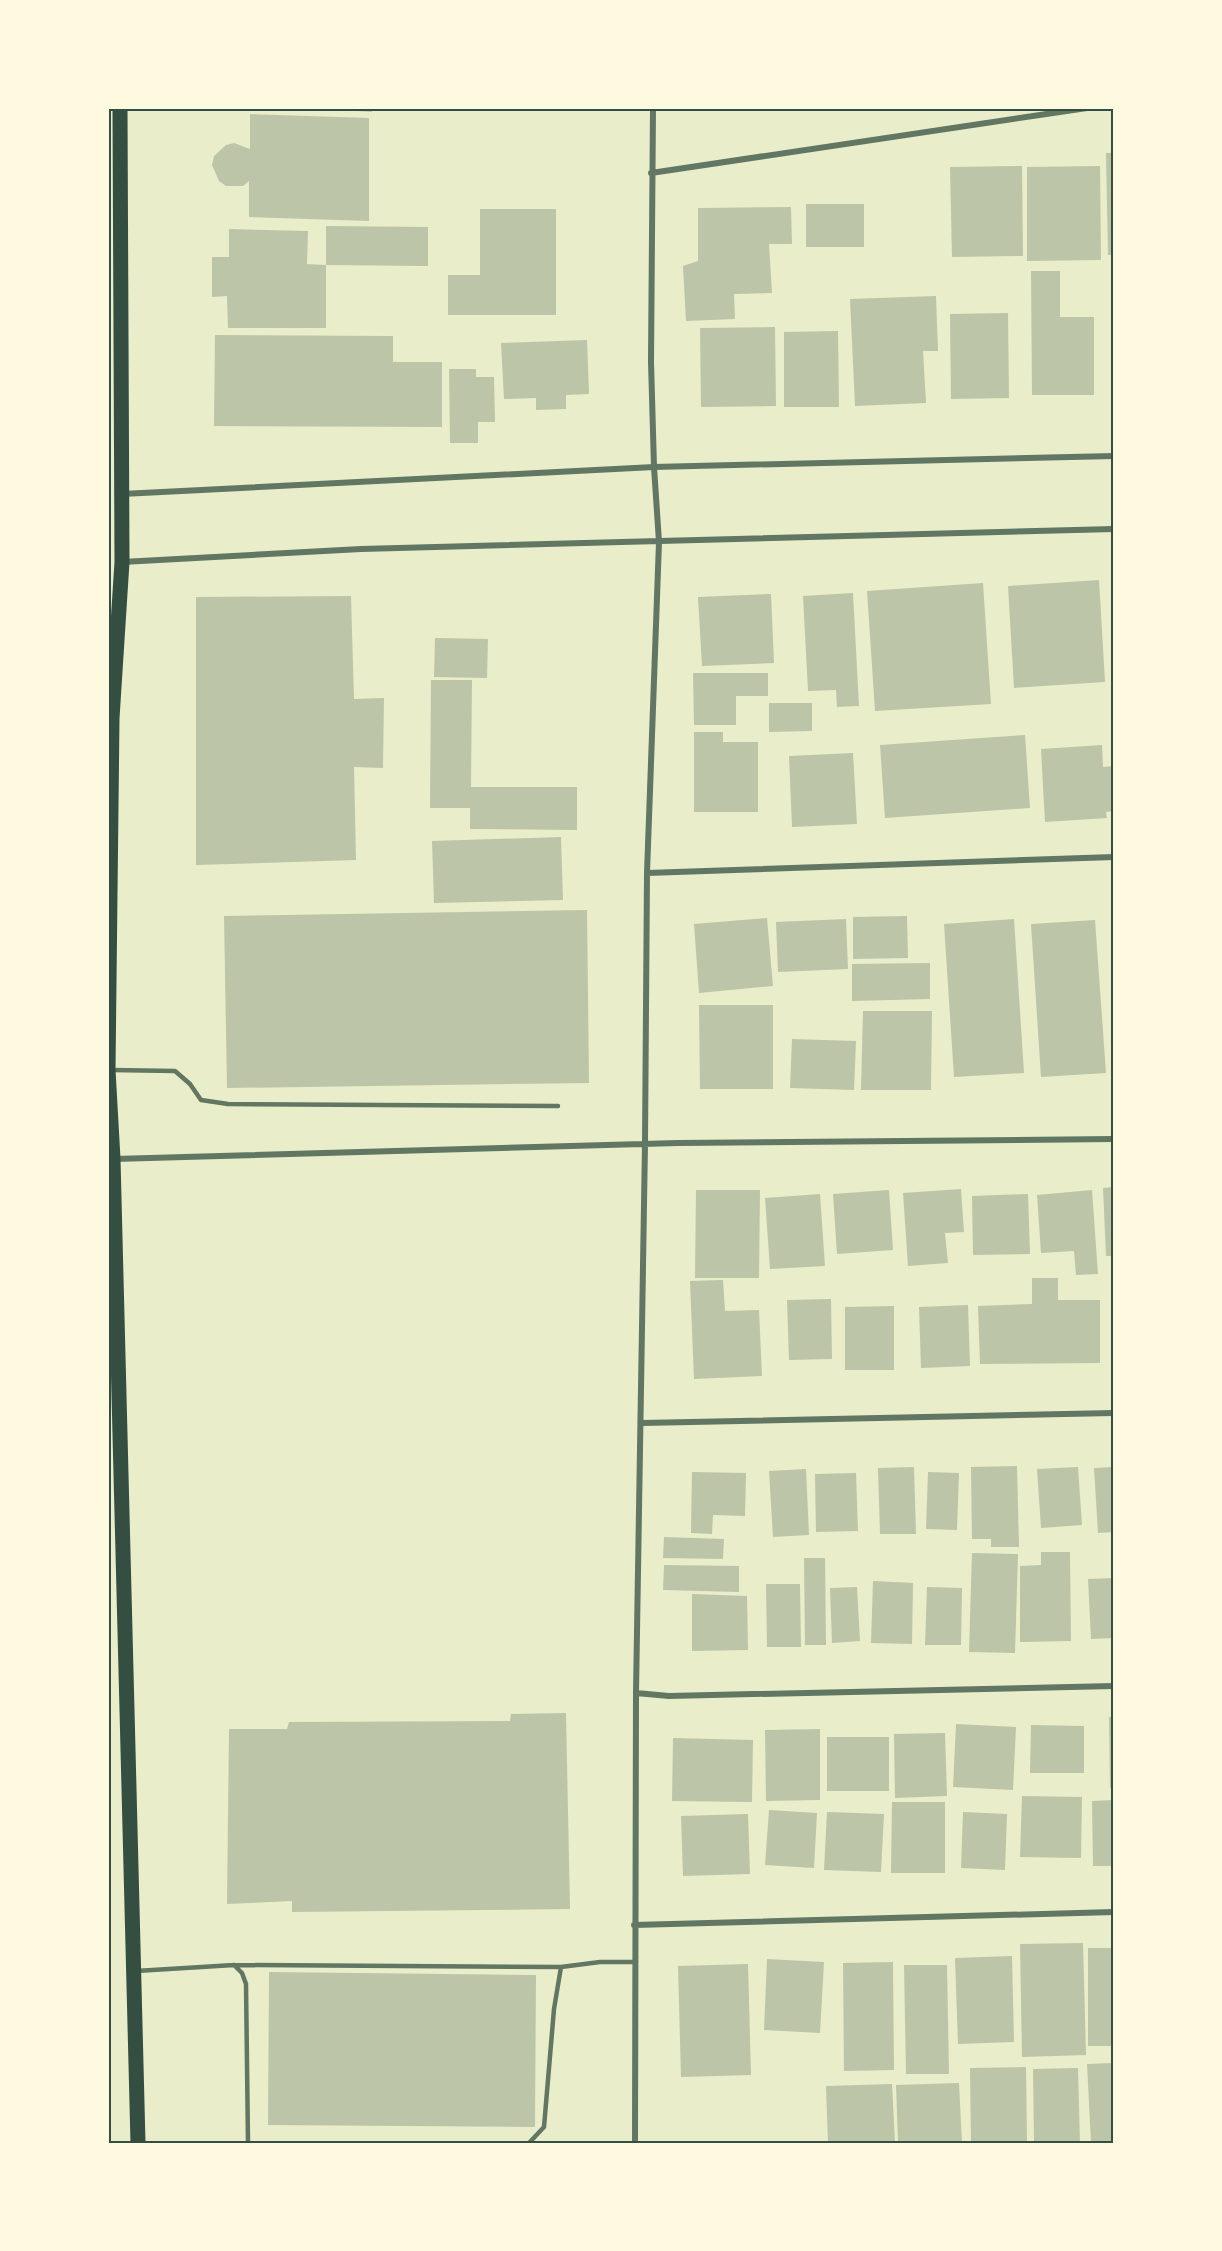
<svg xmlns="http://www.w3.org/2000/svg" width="1222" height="2251" viewBox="0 0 1222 2251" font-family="'PT Sans Narrow',sans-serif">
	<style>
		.building { fill: #bcc5a7 }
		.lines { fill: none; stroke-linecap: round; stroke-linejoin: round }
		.service { stroke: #617663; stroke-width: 4.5 }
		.minor { stroke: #617663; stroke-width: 6 }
		.primary { stroke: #344e41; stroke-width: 15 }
		.neatline { fill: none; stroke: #344e41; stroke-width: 2 }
	</style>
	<rect width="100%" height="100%" fill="#e9edc9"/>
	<path class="building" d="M249,108h31v3l-31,-1z
		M313,108h59v4z
		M250,114l119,4v103l-120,-4v-36l-6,5h-17l-7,-5 -7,-16 2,-9 12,-11 8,-2 16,6z
		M1106,153h8v102h-6z
		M1022,166l1,90 -71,1 -2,-90z
		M1100,166l1,94 -74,1v-94z
		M806,204h58v43h-58z
		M791,207l1,37h-23l3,49 -38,1 1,25 -49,2 -3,-55 15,-5v-53z
		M480,209h76v106h-108v-40h32z
		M326,226l102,1v39l-102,-1v63h-98l-1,-32 -15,1v-40h17v-28l79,2 -1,33 19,1z
		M1031,271h29v46h34v78h-62z
		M936,296l2,55h-15l3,52 -71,3 -5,-107z
		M1008,313l1,85 -58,1 -1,-85z
		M775,327l1,79 -75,1 -1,-79z
		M838,331l1,76h-55v-75z
		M215,335l178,1v26h49v65l-228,-1z
		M587,340l2,54 -23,1v14l-30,1v-12l-32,1 -3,-56z
		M449,369h27v8h18l1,45h-17v21h-28z
		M1099,580l6,102 -91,6 -6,-102z
		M983,583l8,121 -116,7 -8,-120z
		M853,593l6,113 -22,1 -1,-17 -28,1 -5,-95z
		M771,594l3,69 -72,3 -4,-69z
		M351,596l3,103 30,-1 -1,70 -29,-1 2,93 -160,5v-268z
		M435,638l53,1 -1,39 -53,-1z
		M693,673h75v23h-32v29h-42z
		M431,680h41l-1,107h106v43l-107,-1v-21h-40z
		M769,703h43v28l-43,1z
		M694,732h29v10h35v70h-64z
		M1025,735l5,73 -145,10 -5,-73z
		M1102,745l1,22 11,-1v45l-8,1 1,6 -62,4 -4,-73z
		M853,753l4,71 -65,3 -3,-71z
		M561,837l2,63 -129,3 -2,-62z
		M587,910l2,173 -362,5 -3,-172z
		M907,916l1,42 -55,1v-42z
		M767,918l6,68 -74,7 -5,-69z
		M846,919l2,50 -70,3 -2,-50z
		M1014,919l10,154 -70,4 -10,-153z
		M1095,920l11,153 -65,4 -10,-153z
		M930,963v36l-78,2v-37z
		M699,1005h74v84h-73z
		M863,1011h69l-1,79h-70z
		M792,1039l64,2 -2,49 -64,-2z
		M1114,1187v69h-8l-3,-68z
		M961,1189l3,43 -19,1 3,30 -40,3 -5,-73z
		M696,1190h64l-1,88h-64z
		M889,1190l4,60 -56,4 -4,-60z
		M1092,1190l6,84 -22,1 -2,-24 -33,2 -4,-58z
		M820,1194l5,72 -55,3 -5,-71z
		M1028,1194l2,60 -57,1 -1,-59z
		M1032,1278h26v22h42v63l-120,1 -2,-58 54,-2z
		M723,1280l2,31 34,-1 3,66 -68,3 -4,-98z
		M831,1299l1,60 -43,1 -2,-60z
		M968,1305l2,61 -49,2 -2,-61z
		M894,1306v64h-49v-63z
		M1017,1466l2,81h-28v-8h-19l-1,-72z
		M914,1467l2,67h-36l-2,-66z
		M1078,1467l4,58 -41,3 -4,-59z
		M1114,1467v65l-16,1 -4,-65z
		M806,1469l3,66 -36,2 -4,-66z
		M692,1472l54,1 -1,43 -32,-1 -1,19 -21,-1z
		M928,1472l31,1 -2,57 -31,-1z
		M856,1473l2,58 -42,1 -1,-58z
		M664,1537l60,2 -1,20 -60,-1z
		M1041,1552h29l1,89 -51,1v-76l21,-1z
		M972,1553l46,1 -3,99 -46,-1z
		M804,1558h21l1,87h-21z
		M664,1565l75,1v26l-76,-2z
		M1114,1578v60l-23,1 -3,-60z
		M873,1581l40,2 -1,61 -41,-1z
		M766,1584h34l1,63h-34z
		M857,1587l3,54 -28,2 -2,-55z
		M927,1587l35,1 -1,57h-36z
		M692,1594l55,2 1,54 -56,1z
		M566,1713l4,196 -278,3v-11l-65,3 2,-175h58l2,-7 221,-1 1,-7z
		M1109,1717h5v71h-4z
		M956,1724l60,3 -3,63 -60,-3z
		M1031,1725l53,1v47h-54z
		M820,1729v71l-54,1 -1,-71z
		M945,1733l2,63 -52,2 -1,-64z
		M827,1737h62v54h-62z
		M673,1738l80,2 -1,62 -80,-1z
		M1022,1796l60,1 -1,61 -61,-1z
		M1114,1800v66h-21l-1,-65z
		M892,1802h53v71h-54z
		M769,1810l48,3 -3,55 -49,-3z
		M827,1812l57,2 -3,58 -57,-2z
		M963,1812l44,2 -2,56 -44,-2z
		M748,1814l2,60 -67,2 -2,-60z
		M1083,1943l3,112 -64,2 -2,-113z
		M1088,1948h26v98h-26z
		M1012,1956l2,86 -56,2 -3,-86z
		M767,1959l57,3 -4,71 -56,-3z
		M893,1962l1,108 -50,1 -1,-108z
		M748,1964l3,111 -70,2 -3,-111z
		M904,1965h43l2,109h-43z
		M269,1972l267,3 -1,152 -267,-2z
		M1114,2063v80h-23l-4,-79z
		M1026,2067l1,76h-56l-1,-75z
		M1078,2068l2,75h-46l-1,-74z
		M959,2083l3,60h-64l-2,-58z
		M892,2084l3,59h-67l-2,-57z"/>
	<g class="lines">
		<path class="service" d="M111,1070l64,1 15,13 11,16 27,4 330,2
			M234,1965l8,8 4,11 2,159
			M136,1971l98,-6 327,2
			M529,2143l15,-16 10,-118 7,-42 39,-5h36"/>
		<path class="minor" d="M651,173l436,-65
			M122,494l532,-27 460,-11
			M122,562l239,-13 753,-20
			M647,873l467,-16
			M114,1159l564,-16 436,-4
			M642,1423l472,-10
			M636,1693l33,3 445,-10
			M634,1925l480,-13
			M635,2143l1,-450 9,-549 2,-271 12,-331 -5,-75 -3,-105 2,-254"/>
		<path class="primary" d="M120,108l2,454 -10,156 -4,352 5,89 25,984"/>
	</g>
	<rect width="1222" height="2251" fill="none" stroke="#fefae0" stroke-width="219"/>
	<rect x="110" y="110" width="1002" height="2032" class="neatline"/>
</svg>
